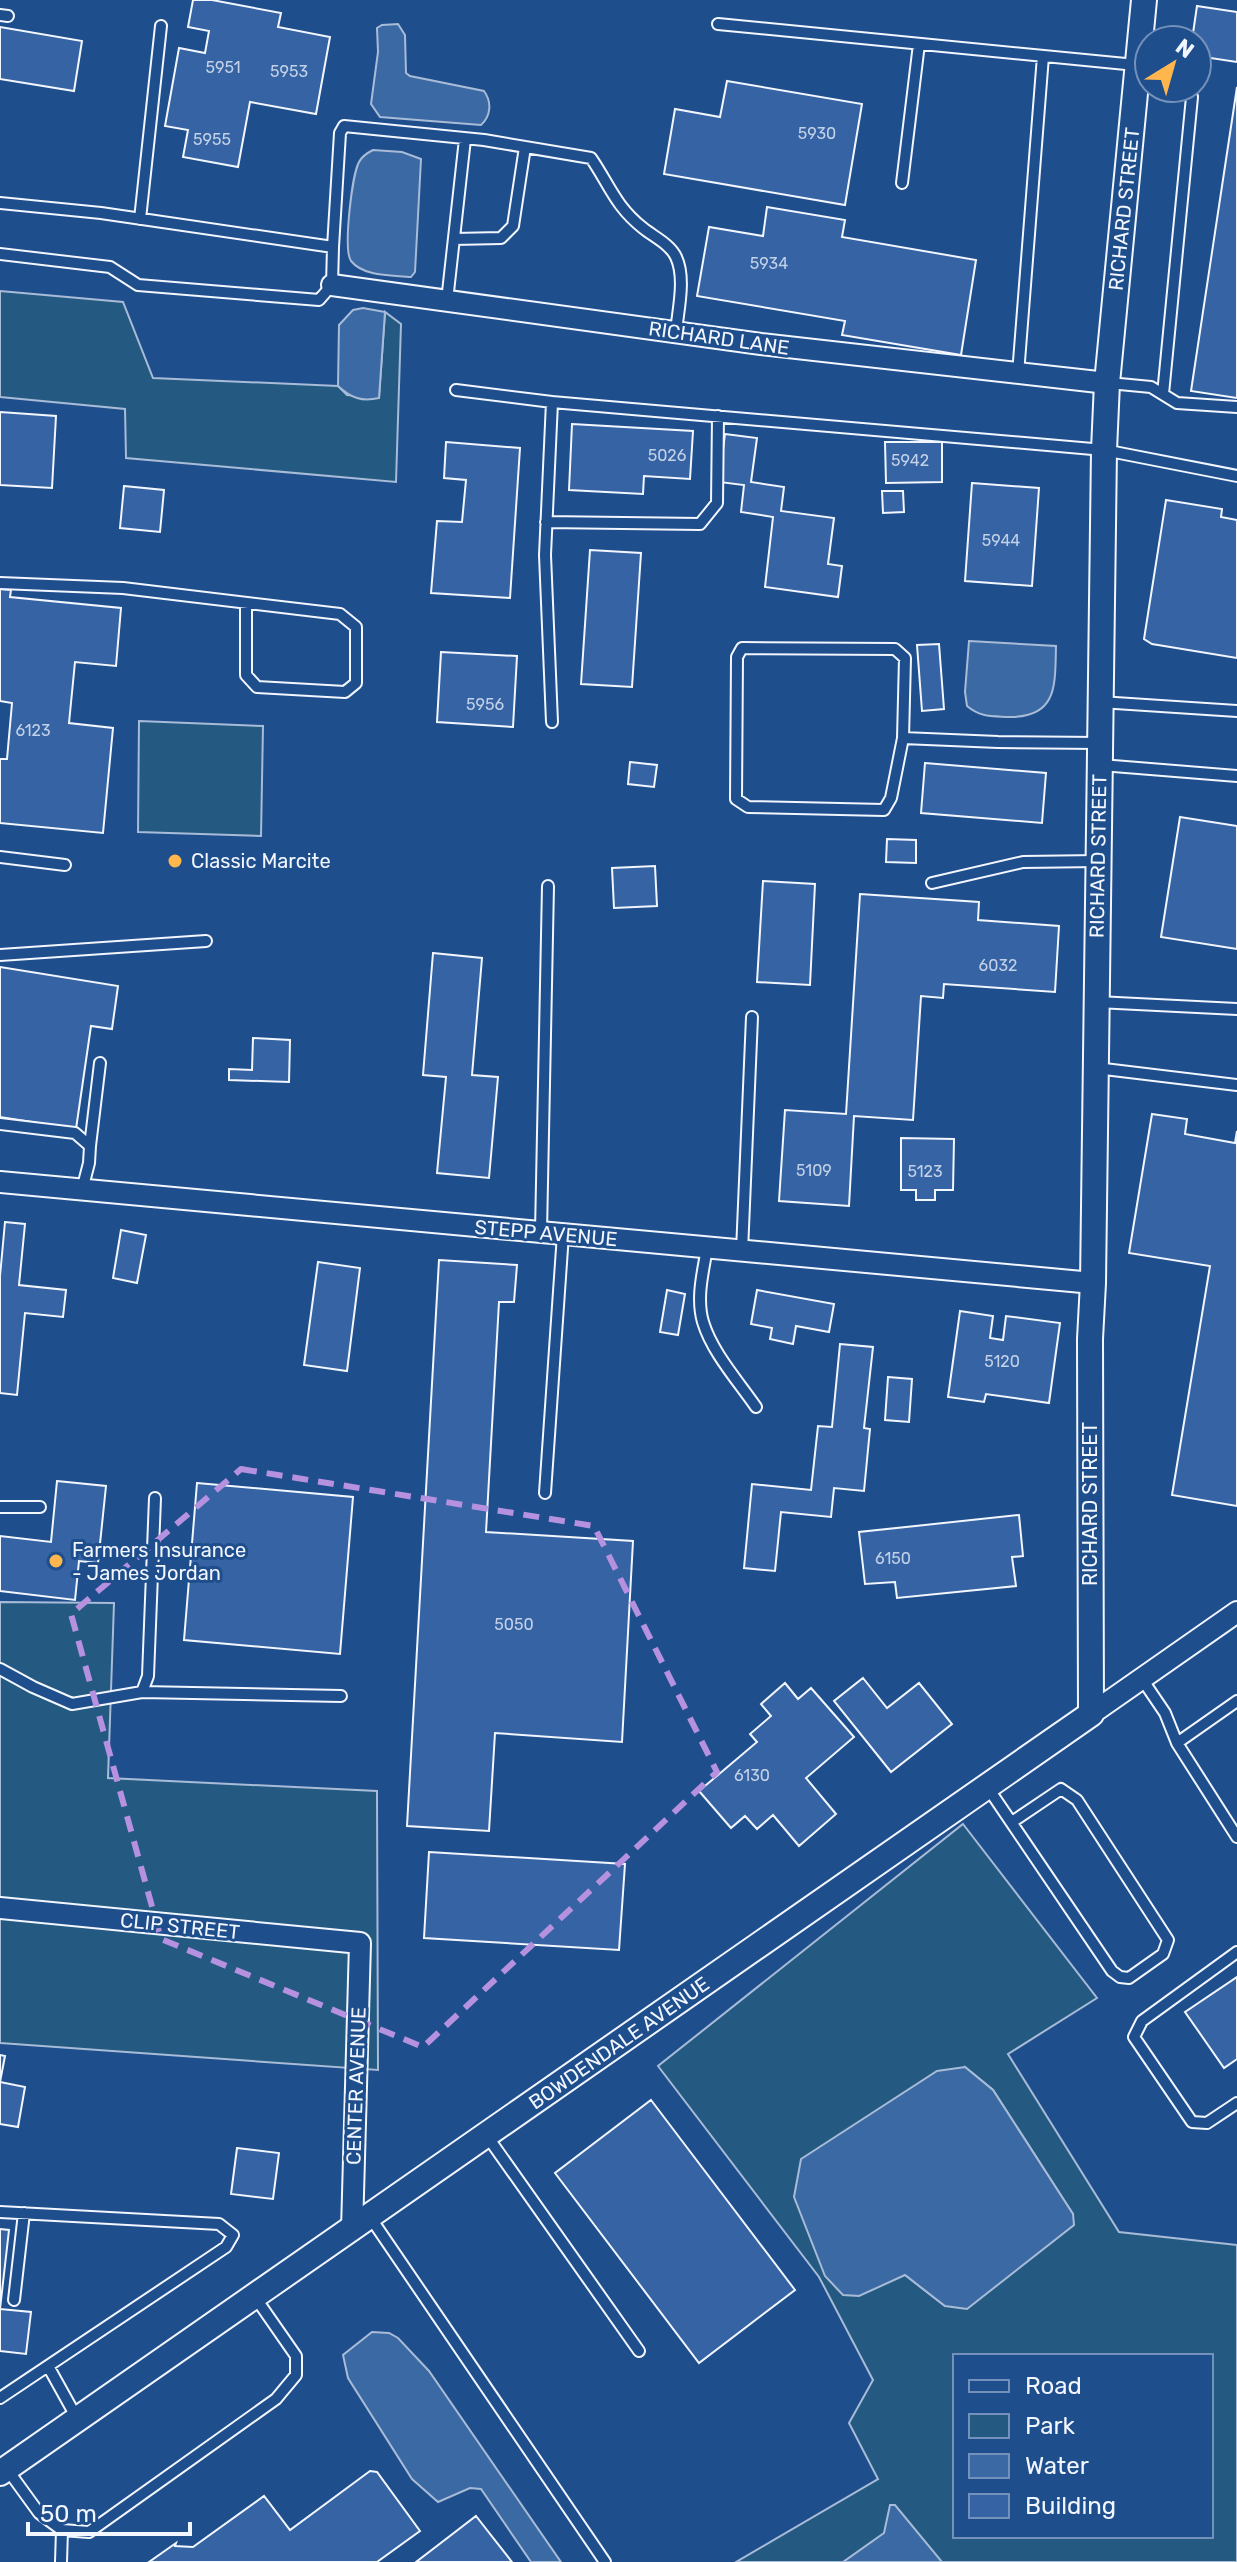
<svg xmlns="http://www.w3.org/2000/svg" width="1237" height="2562" viewBox="0 0 1237 2562" font-family="Rubik,sans-serif">
	<style>
		.green { fill: #245a82; stroke: #a8bbd7; stroke-width: 2; fill-rule: evenodd }
		.water { fill: #3b69a3; stroke: #a8bbd7; stroke-width: 2 }
		.building { fill: #3563a3; stroke: #f2f6ff; stroke-width: 2 }
		.lines { fill: none; stroke-linecap: round; stroke-linejoin: round }
		.service-casing { stroke: #f2f6ff; stroke-width: 14 }
		.minor-casing { stroke: #f2f6ff; stroke-width: 24 }
		.tertiary-casing { stroke: #f2f6ff; stroke-width: 28 }
		.service { stroke: #1f4e8c; stroke-width: 10 }
		.minor { stroke: #1f4e8c; stroke-width: 20 }
		.tertiary { stroke: #1f4e8c; stroke-width: 24 }
		.marked { fill: none; stroke: #b691df; stroke-width: 6; stroke-dasharray: 16 10; stroke-linejoin: round }
		.poi-dot { fill: #ffb74d; stroke: #1f4e8c; stroke-width: 3 }
		.labels { text-anchor: middle; dominant-baseline: central; stroke-width: 6; stroke-linejoin: round; paint-order: stroke }
		.number-label { font-size: 16px; fill: #c3d1e8 }
		.street-label { font-size: 20px; fill: #f2f6ff; stroke: #1f4e8c }
		.poi-label { font-size: 20px; fill: #f2f6ff; stroke: #1f4e8c; text-anchor: start }
	</style>
	<rect width="100%" height="100%" fill="#1f4e8c"/>
	<path class="green" d="M0,291l123,11 30,76 185,8 9,9 32,3 6,-86 16,12 -5,158 -270,-24 -1,-49 -125,-12z
		M139,721l124,5 -2,110 -123,-4z
		M0,1602l114,1 -6,175 269,13 1,279 -378,-27z
		M963,1824l134,174 -89,56 111,178 118,13v317h-501l142,-83 -29,-56 24,-43 -54,-103 -161,-211zM965,2067l28,23 80,124 -128,92 -40,-31zM955,2356h256v180h-256z"/>
	<path class="water" d="M398,24l7,11 1,38 4,3 74,15c8,11 7,25 -3,34l-101,-8 -9,-13 7,-52 -1,-24 5,-3z
		M373,150l29,2 19,7 -6,113 -4,5c-19,-2 -47,0 -60,-16 -8,-12 1,-86 8,-99 3,-6 8,-9 14,-12z
		M363,308l22,4 -6,86c-17,4 -28,0 -41,-12l1,-61 14,-15z
		M969,641l87,5c-1,39 2,72 -48,71 -17,-1 -28,0 -41,-11l-2,-14z
		M965,2067l28,23 80,124 1,11 -107,84 -22,-3 -40,-31 -46,21 -16,-1 -18,-19 -31,-79 7,-38 136,-88z
		M372,2332l17,1 9,5 31,33 132,191h-30l-50,-73 -11,-1 -32,14 -26,-23 -64,-101 -5,-23z
		M890,2505h5l47,57h-99l41,-29z"/>
	<path class="building" d="M193,0h19l69,13 -3,14 52,10 -14,77 -66,-12 -12,65 -55,-10 5,-27 -23,-4 14,-78 26,5 4,-22 -21,-4z
		M1197,6l40,6v50l-40,-6v-16h-5z
		M0,27l82,14 -8,50 -74,-12z
		M727,81l135,23 -17,101 -181,-31 11,-65 45,8z
		M1237,87v311l-46,-7z
		M767,207l78,13 -3,17 134,23 -15,95 -119,-20 3,-14 -148,-25 12,-69 54,9z
		M0,412l56,4 -4,72 -52,-3z
		M572,424l121,7 -3,48 -46,-3 -1,18 -74,-4z
		M725,434l32,4 -6,44 33,5 -3,24 53,7 -6,46 14,2 -4,31 -73,-10 8,-70 -32,-5 3,-27 -25,-3z
		M446,442l74,6 -10,150 -79,-5 6,-72 25,1 4,-42 -22,-2z
		M885,442h57v40l-56,1z
		M972,483l67,5 -7,98 -67,-5z
		M124,486l40,4 -4,42 -40,-4z
		M882,491h21l1,21 -21,1z
		M1166,500l56,9 -1,8 16,3v138l-85,-14 -8,-5z
		M590,550l51,3 -9,134 -51,-3z
		M0,589l11,1 -1,7 111,11 -5,58 -41,-4 -6,61 44,5 -10,105 -103,-10v-64h7l5,-56 -12,-2z
		M939,644l5,65 -22,2 -5,-66z
		M441,652l76,4 -4,71 -76,-5z
		M630,762l27,3 -3,22 -26,-3z
		M925,763l121,10 -4,50 -121,-10z
		M1180,817l57,9v123l-76,-12z
		M887,839l29,1v23l-30,-1z
		M655,866l2,40 -43,2 -2,-40z
		M763,881l52,3 -5,101 -53,-3z
		M860,894l119,8 -1,18 81,6 -4,66 -111,-8 -1,14 -22,-2 -8,124 -59,-4 -5,90 -70,-5 6,-91 61,4z
		M433,953l49,5 -10,117 26,2 -9,101 -52,-5 9,-96 -23,-2z
		M0,967l118,19 -6,43 -21,-3 -15,103 -76,-12z
		M253,1038l37,2 -1,42 -60,-2v-11l23,1z
		M1152,1114l35,5 -2,15 50,9 2,-12v375l-65,-11 38,-229 -81,-13z
		M901,1138l53,1 -1,51h-18v10h-19v-10h-15z
		M5,1222l20,2 -6,61 47,5 -3,27 -38,-4 -8,82 -17,-2v-117z
		M121,1230l25,5 -9,48 -24,-5z
		M439,1260l78,5 -3,37h-15l-13,230 147,9 -11,201 -127,-9 -6,98 -82,-5z
		M318,1262l42,6 -13,103 -43,-6z
		M667,1290l18,4 -7,41 -18,-3z
		M757,1290l77,14 -5,28 -33,-6 -3,18 -23,-5 2,-11 -21,-4z
		M960,1311l33,5 -3,22 13,2 3,-24 54,7 -11,80 -63,-9 -2,8 -36,-5z
		M840,1344l33,3 -9,81 6,1 -6,62 -30,-3 -3,29 -50,-5 -6,59 -31,-3 8,-84 59,6 7,-64 14,1z
		M888,1377l24,2 -3,43 -24,-2z
		M57,1481l49,5 -8,77 -19,-2 -4,39 -75,-9v-55l51,6z
		M197,1483l156,14 -13,157 -156,-14z
		M1019,1515l4,41 -11,1 4,29 -119,12 -2,-16 -30,2 -6,-52z
		M863,1678l24,30 32,-25 33,41 -61,48 -57,-71z
		M785,1683l13,16 13,-11 43,49 -48,41 30,36 -37,32 -26,-31 -16,14 -12,-13 -14,12 -32,-37 58,-49 -7,-8 21,-18 -10,-12z
		M429,1852l196,12 -6,86 -195,-12z
		M1237,1977v82l-13,9 -39,-56z
		M0,2055l5,1 -5,26 25,5 -7,40 -18,-3z
		M651,2100l144,190 -96,73 -144,-190z
		M237,2148l42,5 -6,46 -42,-5z
		M0,2229l9,1 -9,79 31,3 -5,42 -26,-3z
		M370,2471l7,1 43,59 -43,31h-228l27,-19 -1,3 18,1 71,-51 26,34z
		M476,2516l36,46h-96z"/>
	<g class="lines">
		<defs>
			<path id="service" d="M0,15l8,1
				M718,24l418,41
				M902,183l17,-139
				M0,203l101,10 232,34 -1,38 -13,15 -181,-15 -28,-18 -110,-13
				M140,219l21,-193
				M454,239l47,-1 12,-12 12,-79
				M333,247l7,-114 4,-7 140,14 107,18c18,26 24,48 52,70 11,9 27,16 33,29 10,21 2,53 0,75
				M447,301l18,-162
				M1018,374l25,-318
				M1109,383l42,4 26,16 60,4
				M456,390l96,12
				M1163,394l29,-297
				M546,522l154,2 17,-21 1,-87
				M0,583l123,5 217,26 16,13v56l-11,9 -88,-5 -11,-12v-72
				M1100,702l137,9
				M552,722l-7,-167 7,-153 552,48 133,26
				M903,738l-12,60 -7,12 -136,-3 -12,-8 1,-142 5,-9 153,1 10,9 -2,80 95,4 101,1
				M1101,765l136,11
				M0,857l65,8
				M932,883l91,-21 75,-1
				M0,955l206,-14
				M1097,1002l140,7
				M1096,1068l141,17
				M0,1124l75,9 15,13 -1,17 -7,27
				M90,1146l10,-83
				M541,1232l7,-346
				M707,1248c-4,24 -11,50 -4,74 9,30 35,59 53,85
				M742,1251l10,-234
				M545,1493l18,-259
				M0,1507h40
				M0,1669l33,18 39,17 70,-12 199,4
				M1142,1679l23,34 12,30 60,-42
				M142,1692l6,-16 7,-178
				M1177,1743l60,94
				M988,1788l124,183 8,6 9,1 34,-24 5,-14 -91,-140 -16,-11 -49,33
				M1237,1952l-95,69 -8,16 58,85 15,1 30,-20
				M487,2136l152,215
				M0,2212l219,12 14,11 -7,12 -226,151
				M370,2217l235,345
				M14,2300l10,-87
				M48,2366l30,54
				M7,2469l32,44 23,17 27,2 187,-133 20,-24v-19l-41,-59
				M61,2562l1,-32"/>
			<path id="minor" d="M332,285l429,59 346,39
				M0,1182l1093,101
				M1091,1714l146,-102
				M0,1908l360,35 -8,287"/>
			<path id="tertiary" d="M0,2473l1091,-759 -1,-375 3,-56 11,-833 3,-67 37,-383"/>
		</defs>
		<use href="#service" class="service-casing"/>
		<use href="#minor" class="minor-casing"/>
		<use href="#tertiary" class="tertiary-casing"/>
		<use href="#service" class="service"/>
		<use href="#minor" class="minor"/>
		<use href="#tertiary" class="tertiary"/>
	</g>
	<path class="marked" d="M241,1469l353,57 123,246 -294,275 -262,-108 -90,-325z"/>
	<g class="poi-dot">
		<circle cx="175" cy="861" r="8"/>
		<circle cx="56" cy="1561" r="8"/>
	</g>
	<g class="labels">
		<g class="number-label">
			<text x="223" y="67">5951</text>
			<text x="289" y="71">5953</text>
			<text x="817" y="133">5930</text>
			<text x="212" y="139">5955</text>
			<text x="769" y="263">5934</text>
			<text x="667" y="455">5026</text>
			<text x="910" y="460">5942</text>
			<text x="1001" y="540">5944</text>
			<text x="485" y="704">5956</text>
			<text x="33" y="730">6123</text>
			<text x="998" y="965">6032</text>
			<text x="814" y="1170">5109</text>
			<text x="925" y="1171">5123</text>
			<text x="1002" y="1361">5120</text>
			<text x="893" y="1558">6150</text>
			<text x="514" y="1624">5050</text>
			<text x="752" y="1775">6130</text>
		</g>
		<g class="street-label">
			<text transform="translate(1124 209) rotate(-84)">RICHARD STREET</text>
			<text transform="translate(719 338) rotate(8)">RICHARD LANE</text>
			<text transform="translate(1098 856) rotate(-89)">RICHARD STREET</text>
			<text transform="translate(546 1233) rotate(5)">STEPP AVENUE</text>
			<text transform="translate(1090 1504) rotate(-90)">RICHARD STREET</text>
			<text transform="translate(180 1926) rotate(6)">CLIP STREET</text>
			<text transform="translate(619 2043) rotate(-35)">BOWDENDALE AVENUE</text>
			<text transform="translate(356 2086) rotate(-88)">CENTER AVENUE</text>
		</g>
		<g class="poi-label">
			<text x="191" y="861">Classic Marcite</text>
			<text x="72" y="1550">Farmers Insurance<tspan x="72" dy="23">- James Jordan</tspan></text>
		</g>
	</g>
	<rect x="953" y="2354" width="260" height="184" fill="#1f4e8c" stroke="#7391ba" stroke-width="2"/>
	<rect x="969" y="2380" width="40" height="12" fill="#1f4e8c" stroke="#7391ba" stroke-width="2"/>
	<text x="1025" y="2394" font-size="24" fill="#f2f6ff">Road</text>
	<rect x="969" y="2414" width="40" height="24" fill="#245a82" stroke="#7391ba" stroke-width="2"/>
	<text x="1025" y="2434" font-size="24" fill="#f2f6ff">Park</text>
	<rect x="969" y="2454" width="40" height="24" fill="#3b69a3" stroke="#7391ba" stroke-width="2"/>
	<text x="1025" y="2474" font-size="24" fill="#f2f6ff">Water</text>
	<rect x="969" y="2494" width="40" height="24" fill="#3563a3" stroke="#7391ba" stroke-width="2"/>
	<text x="1025" y="2514" font-size="24" fill="#f2f6ff">Building</text>
	<g transform="translate(1173 64) rotate(37)"><circle r="38" fill="#1f4e8c" stroke="#7391ba" stroke-width="2"/>
	<path d="M0-6L14 30L0 20L-14 30Z" fill="#ffb74d"/>
	<text y="-12" font-size="22" font-weight="bold" text-anchor="middle" fill="#f2f6ff">N</text>
	</g>
	<path d="M28 2522v12h162v-12" fill="none" stroke="#f2f6ff" stroke-width="4"/>
	<text x="40" y="2522" font-size="24" fill="#f2f6ff" stroke="#1f4e8c" stroke-width="6" paint-order="stroke">50 m</text>
</svg>
